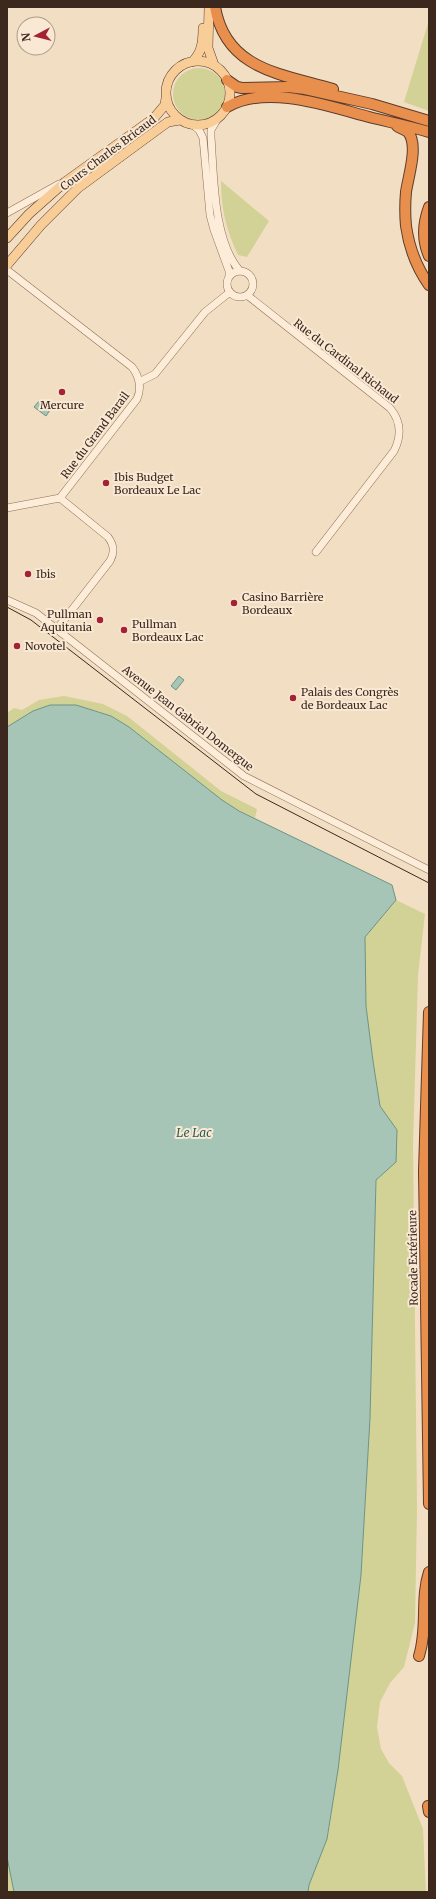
<svg xmlns="http://www.w3.org/2000/svg" width="436" height="1899" viewBox="0 0 436 1899" font-family="Merriweather,serif">
	<style>
		.green { fill: #d2d196 }
		.water { fill: #a6c5b7; stroke: #6b9485 }
		.lines { fill: none; stroke-linecap: round; stroke-linejoin: round }
		.minor-casing { stroke: #8f6e58; stroke-width: 8 }
		.major-casing { stroke: #5c3c2c; stroke-width: 10 }
		.highway-casing { stroke: #5c3c2c; stroke-width: 12 }
		.minor { stroke: #fcecd8; stroke-width: 7 }
		.major { stroke: #f8cd98; stroke-width: 9 }
		.highway { stroke: #e98f4d; stroke-width: 10 }
		.tram { stroke: #3d281d; stroke-width: 1 }
		.poi-dot { fill: #a42234; stroke: #f9e9d4; stroke-width: 1.5 }
		.labels { text-anchor: middle; dominant-baseline: central; stroke-width: 4; stroke-linejoin: round; paint-order: stroke }
		.street-label { font-size: 11px; fill: #3d281d; stroke: #f9e9d4 }
		.poi-label { font-size: 11px; fill: #3d281d; stroke: #f9e9d4; text-anchor: start }
		.water-label { font-size: 12px; font-style: italic; fill: #2b5e54; stroke: #f9e9d4 }
	</style>
	<rect width="100%" height="100%" fill="#f2dec3"/>
	<path class="green" d="M429,20v91l-25,-9z
		M173 94a26 26 0 1 1 52 0a26 26 0 1 1-52 0Z
		M221,181l48,40 -22,36 -9,-2c-12,-26 -17,-46 -17,-74z
		M64,696l39,8 24,12 94,75 36,18 -2,9 -16,-7 -17,-11 -93,-73 -18,-11 -17,-6 -61,1 -26,16v-14l7,-5 8,2 17,-10z
		M396,900l29,14 -7,61 -5,170 4,363 -2,115 -11,44 -14,16 -10,19 -3,25 4,22 8,14 13,13 21,53 3,63h-118l1,-7 18,-46 11,-69 23,-195 9,-157 6,-238 21,-50 -17,-24 -7,-45 -7,-55 -1,-69z
		M7,1857l7,35h-7z"/>
	<path class="water" d="M39,401l11,9 -4,6 -12,-9z
		M179,676l5,4 -8,10 -5,-4z
		M50,705h26l35,11 18,11 93,73 17,11 153,74 4,15 -31,37 1,69 7,55 7,45 17,24 -1,32 -20,18 -6,238 -9,157 -23,195 -11,69 -18,46 -1,7h-294l-7,-35v-1130l26,-16z"/>
	<g class="lines">
		<defs>
			<path id="minor" d="M218,118l-7,12v7c3,39 2,104 29,134
				M193,125l6,5 4,8 7,77 4,15 15,41v6
				M7,213l52,-29
				M7,270l125,97c7,9 10,21 5,32l-77,99 48,39c6,8 7,15 2,24l-53,68
				M227 284a13 13 0 1 1 26 0a13 13 0 1 1-26 0Z
				M247,295l143,113c11,13 12,27 4,43l-78,101
				M139,382l16,-8 50,-62 25,-20
				M7,508l53,-10
				M7,600l29,13 208,163 185,94"/>
			<path id="major" d="M209,7l-1,41 6,17
				M166 93a32 32 0 1 1 64 0a32 32 0 1 1-64 0Z
				M192,62c10,-9 11,-21 11,-34
				M7,238l22,-24 36,-32 89,-64 11,-13 1,-7
				M7,265l34,-40 37,-37 83,-61 7,-5 12,-2"/>
			<path id="highway" d="M215,7c11,63 67,67 118,82
				M227,80l10,7 5,1 46,-1 17,2 67,15 57,17
				M227,107c40,-23 101,-1 142,10 20,5 40,9 60,15
				M397,126c3,2 8,4 11,6 11,13 0,45 -2,60 -1,11 -1,23 0,34 3,21 11,42 23,59
				M429,207c-6,16 -7,33 0,49
				M429,1012l-5,159 5,333
				M419,1656c9,-28 1,-57 10,-84
				M428,1806l1,6"/>
		</defs>
		<use href="#minor" class="minor-casing"/>
		<use href="#major" class="major-casing"/>
		<use href="#highway" class="highway-casing"/>
		<use href="#minor" class="minor"/>
		<use href="#major" class="major"/>
		<use href="#highway" class="highway"/>
		<path class="tram" d="M7,607l24,13 225,174 173,89"/>
	</g>
	<g class="poi-dot">
		<circle cx="62" cy="392" r="4"/>
		<circle cx="106" cy="483" r="4"/>
		<circle cx="28" cy="574" r="4"/>
		<circle cx="234" cy="603" r="4"/>
		<circle cx="100" cy="620" r="4"/>
		<circle cx="124" cy="630" r="4"/>
		<circle cx="17" cy="646" r="4"/>
		<circle cx="293" cy="698" r="4"/>
	</g>
	<g class="labels">
		<g class="street-label">
			<text transform="translate(108 153) rotate(-37)">Cours Charles Bricaud</text>
			<text transform="translate(346 361) rotate(38)">Rue du Cardinal Richaud</text>
			<text transform="translate(95 435) rotate(-53)">Rue du Grand Barail</text>
			<text transform="translate(188 718) rotate(38)">Avenue Jean Gabriel Domergue</text>
			<text transform="translate(413 1258) rotate(-91)">Rocade Extérieure</text>
		</g>
		<g class="poi-label">
			<text x="62" y="405" text-anchor="middle">Mercure</text>
			<text x="114" y="477">Ibis Budget<tspan x="114" dy="13">Bordeaux Le Lac</tspan></text>
			<text x="36" y="574">Ibis</text>
			<text x="242" y="597">Casino Barrière<tspan x="242" dy="13">Bordeaux</tspan></text>
			<text x="92" y="614" text-anchor="end">Pullman<tspan x="92" dy="13">Aquitania</tspan></text>
			<text x="132" y="624">Pullman<tspan x="132" dy="13">Bordeaux Lac</tspan></text>
			<text x="25" y="646">Novotel</text>
			<text x="301" y="692">Palais des Congrès<tspan x="301" dy="13">de Bordeaux Lac</tspan></text>
		</g>
		<g class="water-label">
			<text x="194" y="1132">Le Lac</text>
		</g>
	</g>
	<rect width="436" height="1899" fill="none" stroke="#3d281d" stroke-width="16"/>
	<g transform="translate(36 36) rotate(263)"><circle r="19" fill="#f9e9d4" stroke="#ae9c8b"/>
	<path d="M0-3L7 15L0 10L-7 15Z" fill="#a42234"/>
	<text y="-6" font-size="11" font-weight="bold" text-anchor="middle" fill="#3d281d">N</text>
	</g>
</svg>
